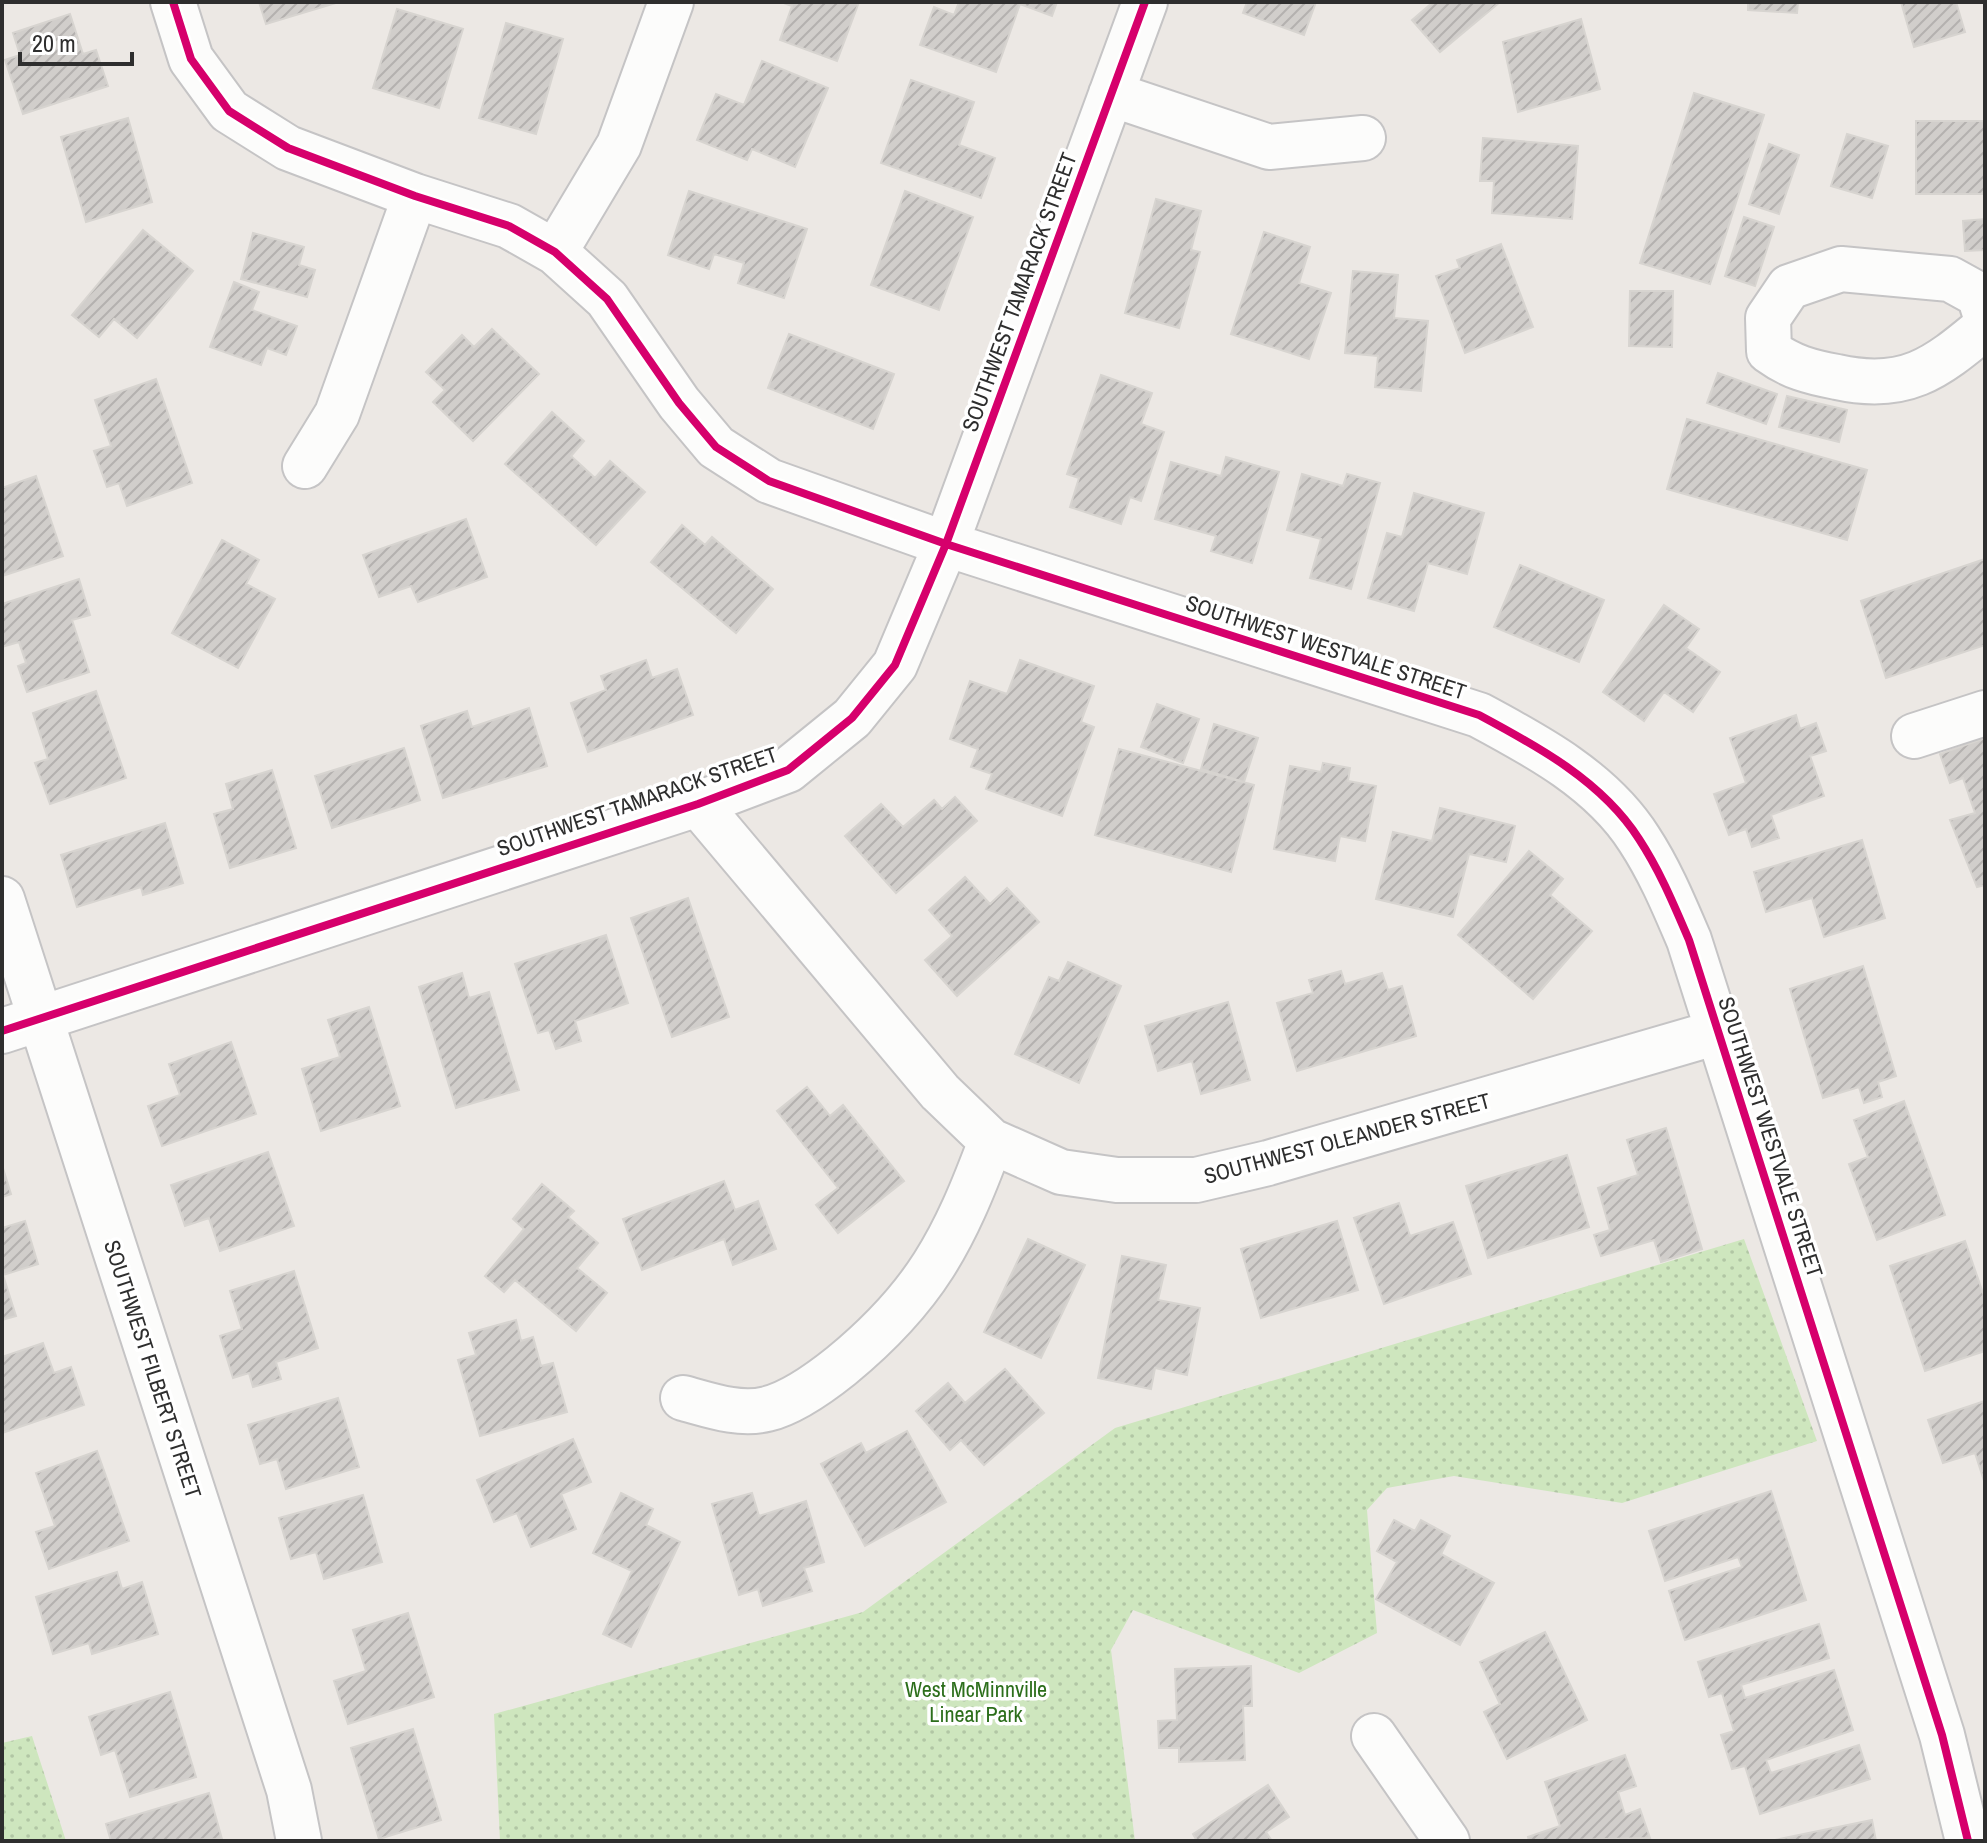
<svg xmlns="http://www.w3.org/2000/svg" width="1987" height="1843" viewBox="0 0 1987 1843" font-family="'Archivo Narrow',sans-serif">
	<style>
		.grass { fill: url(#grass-dots) }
		.building { fill: url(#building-hatch); stroke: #d7d4d0; stroke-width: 2 }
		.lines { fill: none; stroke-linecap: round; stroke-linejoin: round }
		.minor-casing { stroke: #c5c4c5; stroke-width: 48 }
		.minor { stroke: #fcfcfb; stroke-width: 44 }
		.cycleway-casing { stroke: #fff; stroke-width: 13 }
		.cycleway { stroke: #d6006c; stroke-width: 8 }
		.labels { text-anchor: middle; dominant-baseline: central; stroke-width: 7; stroke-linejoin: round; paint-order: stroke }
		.street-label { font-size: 22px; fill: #2e2e2e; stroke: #fff }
		.park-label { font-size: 22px; fill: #2c6e1b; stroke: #fff }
	</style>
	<defs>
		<pattern id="grass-dots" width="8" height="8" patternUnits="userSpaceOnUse" patternTransform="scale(2)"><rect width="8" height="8" fill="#cee6be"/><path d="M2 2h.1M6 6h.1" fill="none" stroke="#b1c6a4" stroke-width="1.8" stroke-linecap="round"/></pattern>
		<pattern id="building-hatch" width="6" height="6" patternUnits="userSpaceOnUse" patternTransform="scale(2)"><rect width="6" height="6" fill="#d1cecb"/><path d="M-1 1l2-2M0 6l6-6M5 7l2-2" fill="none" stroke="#b4b1af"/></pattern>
	</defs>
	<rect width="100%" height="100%" fill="#ece8e4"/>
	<path class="grass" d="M1744,1239l73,202 -195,62 -168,-27 -67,12 -20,22 10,123 -78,40 -166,-63 -22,40 24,191h-635l-6,-127 369,-102 252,-184z
		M32,1736l34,105h-64v-98z"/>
	<path class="building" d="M259,2h80l-73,22z
		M781,2h78l-22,59 -57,-21 12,-34z
		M959,2h98l-5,14 -32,-12 -24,68 -76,-27 14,-38 20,8z
		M1247,2h69l-12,33 -61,-22z
		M1433,2h67l-60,50 -28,-32z
		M1748,2h50l-1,11 -49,-3z
		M1901,2h55l9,30 -51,15z
		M397,9l66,20 -24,79 -66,-20z
		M70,14l13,40 13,-4 12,36 -85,28 -18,-54 15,-5 -7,-22z
		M1581,19l19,70 -82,23 -15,-70z
		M506,23l57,16 -27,95 -57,-16z
		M762,61l66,27 -33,79 -43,-18 -5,11 -50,-20 19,-46 28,11z
		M911,80l63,22 -15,43 36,13 -14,40 -100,-35z
		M1694,93l70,22 -54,169 -70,-21z
		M128,118l24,84 -66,20 -25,-85z
		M1916,121h69v73h-69z
		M1847,134l41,12 -16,52 -41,-12z
		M1483,138l95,8 -6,73 -80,-6 2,-32h-14z
		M1769,144l30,11 -20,59 -30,-10z
		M689,191l118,38 -23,69 -46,-15 6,-20 -30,-9 -5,15 -41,-14z
		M905,191l68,26 -34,93 -68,-25z
		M1156,199l45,12 -10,39 9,2 -21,76 -54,-15z
		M1744,217l30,10 -19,59 -30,-10z
		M1985,219v31l-20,1 -2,-30z
		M143,230l50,41 -56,67 -23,-19 -15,18 -27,-22z
		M1264,232l46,15 -11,36 32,10 -22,66 -78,-25z
		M253,233l51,14 -5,18 16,5 -8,27 -66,-18z
		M1501,244l32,83 -68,26 -29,-77 24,-8 -3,-8z
		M1353,271l45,4 -4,43 34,3 -7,70 -46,-4 3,-31 -33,-3z
		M234,282l25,10 -7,18 45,16 -11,29 -19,-7 -6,17 -51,-18z
		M1630,291h43l-1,56 -43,-1z
		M492,329l47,45 -66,67 -40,-39 12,-12 -19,-18 36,-37 12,12z
		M789,334l105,40 -21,55 -105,-41z
		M1718,373l59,21 -11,30 -59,-21z
		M1101,375l51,18 -11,31 23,8 -23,69 -11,-4 -9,27 -51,-17 9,-29 -12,-4z
		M156,379l36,104 -65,23 -8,-23 -12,4 -13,-36 17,-5 -16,-46z
		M1787,396l60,14 -8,32 -60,-15z
		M552,412l32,29 -13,15 24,22 15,-17 35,31 -49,53 -91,-81z
		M1687,419l180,51 -20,70 -180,-51z
		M1226,457l53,15 -27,91 -41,-12 5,-15 -61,-17 16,-57 50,14z
		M1302,474l41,12 4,-12 33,9 -29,106 -41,-11 11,-39 -34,-9z
		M36,476l27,80 -61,20v-88z
		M1414,493l70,20 -17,61 -39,-11 -14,48 -46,-13 19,-65 15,4z
		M466,519l21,58 -69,25 -7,-16 -32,11 -16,-42z
		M682,525l23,20 7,-8 61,52 -37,44 -85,-71z
		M222,540l37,20 -13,24 29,15 -37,69 -66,-35z
		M1985,559v86l-99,33 -25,-77z
		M1520,565l84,35 -25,62 -85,-35z
		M79,579l11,36 -18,5 17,52 -62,20 -9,-26 8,-3 -7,-21 -17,5v-43z
		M1664,605l35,24 -13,19 34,24 -27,40 -29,-20 -20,29 -41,-29z
		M646,660l6,18 25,-9 16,46 -105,37 -17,-49 35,-13 -5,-14z
		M1020,660l74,26 -13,36 13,5 -32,89 -76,-27 6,-15 -21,-7 7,-18 -28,-10 20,-58 37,13z
		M96,691l30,87 -76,26 -15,-41 13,-4 -15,-46z
		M1157,704l42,15 -16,44 -42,-16z
		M529,708l18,58 -104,32 -22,-72 46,-15 5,16z
		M1796,715l4,14 16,-6 10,28 -16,5 14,40 -53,19 8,23 -27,9 -6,-18 -17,6 -15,-41 32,-11 -16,-45z
		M1214,724l44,14 -14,44 -43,-13z
		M1985,738v147l-8,2 -27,-67 25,-7 -12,-35 -13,5 -10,-29z
		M404,748l16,52 -88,28 -17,-52z
		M1119,749l135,36 -23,87 -136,-37z
		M1323,763l27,5 -2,13 28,5 -11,55 -25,-5 -5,25 -61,-12 16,-83 31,6z
		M272,770l24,78 -66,20 -16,-54 19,-5 -7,-25z
		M955,797l22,24 -81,72 -51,-57 36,-32 22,23 31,-27 8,9z
		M1440,808l75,18 -9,36 -37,-8 -16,63 -77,-18 17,-67 39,9z
		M165,823l18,60 -40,12 -2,-8 -64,20 -16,-52z
		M1862,840l23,78 -61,19 -12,-39 -46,14 -12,-40z
		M1529,851l34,28 -13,16 42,36 -59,68 -75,-64z
		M965,877l25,27 17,-16 32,34 -82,74 -32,-36 27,-24 -23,-26z
		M688,898l41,119 -57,20 -41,-119z
		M606,935l22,68 -53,18 6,20 -25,8 -7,-19 -11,3 -23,-69z
		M1068,962l53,24 -42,97 -64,-29 34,-77 10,4z
		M1863,966l33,110 -18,6 4,15 -18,6 -5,-16 -36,11 -33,-109z
		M1341,971l4,13 37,-11 6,17 14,-4 14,50 -119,35 -20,-68 36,-10 -4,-13z
		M462,973l7,25 20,-6 30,98 -63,18 -37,-121z
		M1228,1002l22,78 -49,14 -9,-33 -34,10 -13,-45z
		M369,1007l31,99 -79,25 -19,-62 38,-12 -12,-37z
		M231,1042l25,72 -94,32 -14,-40 32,-11 -11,-31z
		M807,1087l23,29 13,-11 61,76 -66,52 -22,-28 22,-17 -61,-77z
		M1904,1101l41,114 -68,25 -28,-76 19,-7 -14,-37z
		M1666,1128l36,121 -41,13 -7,-22 -53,16 -7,-21 16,-5 -12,-42 40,-13 -11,-35z
		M268,1152l26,74 -74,25 -11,-33 -24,8 -14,-41z
		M1567,1155l22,72 -101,31 -22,-72z
		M2,1165l9,29 -9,3z
		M724,1181l11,29 23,-9 18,48 -43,16 -9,-26 -82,31 -19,-51z
		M542,1184l32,27 -6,6 30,26 -21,25 30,25 -31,38 -61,-51 -11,12 -19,-16 39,-47 -11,-10z
		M1399,1203l11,33 43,-14 18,52 -87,30 -30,-86z
		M25,1221l13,43 -35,11 13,41 -14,4v-92z
		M1337,1221l21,69 -97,28 -20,-69z
		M1028,1239l57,26 -44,93 -57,-26z
		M1965,1241l20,58v52l-60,20 -35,-105z
		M1122,1256l44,9 -8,35 42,8 -13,67 -32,-7 -4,21 -53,-11z
		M294,1271l24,77 -42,14 5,17 -28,8 -4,-14 -16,5 -13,-42 22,-7 -12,-38z
		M516,1320l5,21 12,-4 8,29 12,-3 14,49 -87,24 -22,-76 18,-5 -7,-22z
		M43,1343l11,30 17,-6 13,38 -82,28v-76z
		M1005,1369l39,44 -60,52 -23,-25 -11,10 -34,-39 32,-28 17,20z
		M338,1398l21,69 -73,22 -9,-30 -17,5 -12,-39z
		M1985,1401v83l-10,-31 -32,10 -15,-43z
		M907,1431l39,71 -81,44 -44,-82 40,-21 5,10z
		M573,1439l18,43 -30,12 15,35 -45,18 -14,-34 -23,9 -17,-42z
		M97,1451l32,90 -80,28 -13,-37 19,-6 -19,-53z
		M1771,1491l35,109 -121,40 -16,-49 73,-24 -4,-10 -73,24 -16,-50z
		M621,1493l32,16 -7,16 34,17 -49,105 -28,-13 29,-63 -39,-18z
		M752,1493l7,23 47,-15 18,61 -20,6 8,23 -49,15 -5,-17 -19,6 -27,-91z
		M363,1495l19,67 -58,17 -8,-27 -25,7 -12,-41z
		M1394,1520l21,11 6,-11 29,16 -9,18 53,29 -34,62 -84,-46 21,-37 -20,-11z
		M117,1572l5,17 20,-7 16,52 -66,20 -3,-11 -36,11 -17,-57z
		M408,1613l26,84 -86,27 -14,-43 32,-10 -13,-41z
		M1819,1624l10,34 -88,27 4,13 89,-28 19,60 -87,30 5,13 88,-28 11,34 -110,35 -15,-48 -13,3 -11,-34 13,-4 -12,-38 -13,4 -11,-35z
		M1545,1632l42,88 -80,39 -23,-47 16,-8 -20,-42z
		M1251,1666l1,40h-9l2,54 -66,2v-14h-20l-1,-27 19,-1 -2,-51z
		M170,1692l26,85 -66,20 -15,-47 -14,5 -12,-38z
		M413,1729l28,91 -62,19 -28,-91z
		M1625,1755l11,31 -18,6 7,23 15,-6 10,29 -121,3 -1,-4 32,-11 -15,-44z
		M1268,1785l21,32 -23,15 6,9h-75l-4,-7z
		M209,1793l13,46 -111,2 -5,-17z
		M1872,1820l4,21h-106z"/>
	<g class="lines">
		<defs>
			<path id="minor" d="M173,2l18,57 38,52 59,37 127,48 94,30 46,26 52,47 72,104 37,44 53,34 177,63 533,171c58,31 123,66 160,124 21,32 35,66 50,101l253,795 26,106
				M1111,94l158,53 94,-9
				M555,252l64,-107 52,-143
				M1985,314l-6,-19 -29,-16 -109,-10 -52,18 -21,31 1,33c22,16 41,21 68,26 68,15 98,-8 148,-50
				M305,466l32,-52 78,-218
				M1914,736l71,-23
				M698,804l242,288 51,49 70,31 56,8h79l72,-17 450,-131
				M2,899l287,891 10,51
				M2,1031l696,-227 90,-34 64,-52 43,-53 51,-121 199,-542
				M683,1398c26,7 56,18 84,11 25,-6 54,-27 74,-43 84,-69 113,-125 150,-225
				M1374,1736l73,105"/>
		</defs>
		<use href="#minor" class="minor-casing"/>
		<use href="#minor" class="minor"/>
		<defs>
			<path id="cycleway" d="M173,2l18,57 38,52 59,37 127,48 94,30 46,26 52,47 72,104 37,44 53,34 177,63 533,171c58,31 123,66 160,124 21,32 35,66 50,101l253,795 26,106
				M2,1031l696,-227 90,-34 64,-52 43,-53 51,-121 199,-542"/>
		</defs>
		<use href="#cycleway" class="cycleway-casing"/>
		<use href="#cycleway" class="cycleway"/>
	</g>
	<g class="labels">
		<g class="street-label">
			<text transform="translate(1019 292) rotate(-70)">SOUTHWEST TAMARACK STREET</text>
			<text transform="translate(1326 647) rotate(18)">SOUTHWEST WESTVALE STREET</text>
			<text transform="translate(637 801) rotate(-19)">SOUTHWEST TAMARACK STREET</text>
			<text transform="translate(1771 1137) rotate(72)">SOUTHWEST WESTVALE STREET</text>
			<text transform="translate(1347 1138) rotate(-15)">SOUTHWEST OLEANDER STREET</text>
			<text transform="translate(153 1369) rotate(72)">SOUTHWEST FILBERT STREET</text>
		</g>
		<g class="park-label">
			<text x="976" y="1689">West McMinnville<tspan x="976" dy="25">Linear Park</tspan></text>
		</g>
	</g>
	<rect width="1987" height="1843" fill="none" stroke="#2e2e2e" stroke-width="8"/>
	<path d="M20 52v12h112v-12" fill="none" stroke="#2e2e2e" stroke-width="4"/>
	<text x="32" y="52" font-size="24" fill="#2e2e2e" stroke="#ffffff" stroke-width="6" paint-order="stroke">20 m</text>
</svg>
